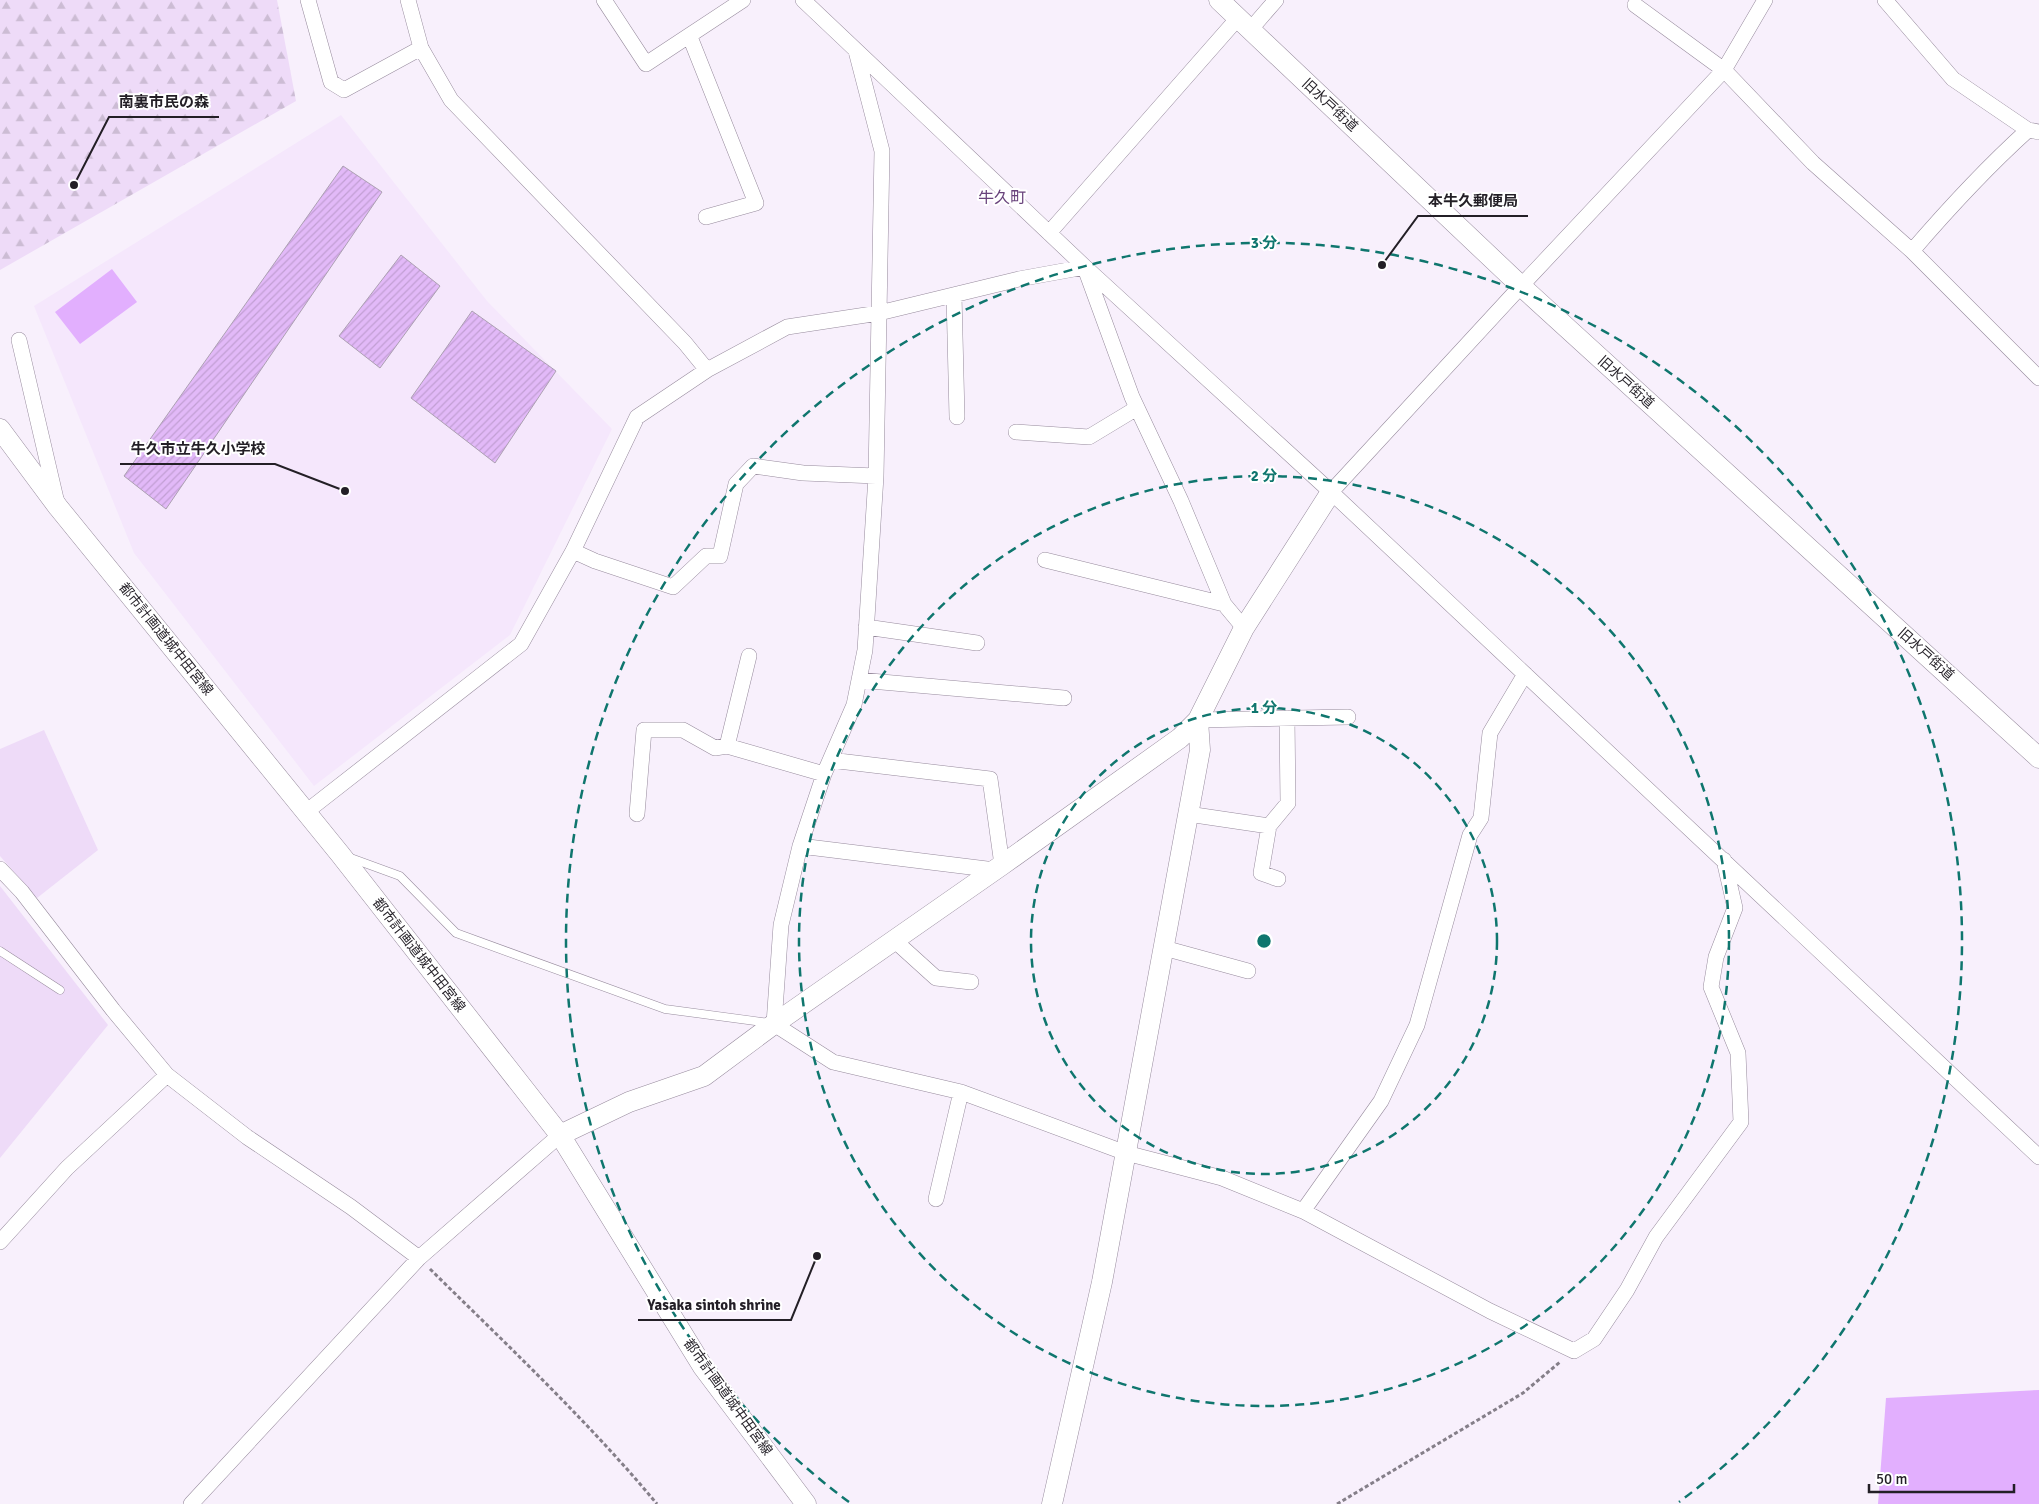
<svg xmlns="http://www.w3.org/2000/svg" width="2039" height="1504" viewBox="0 0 2039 1504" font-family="Signika,'Noto Sans JP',sans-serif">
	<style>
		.built { fill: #f5e7fc }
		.forest { fill: url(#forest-firs) }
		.garden { fill: #eedbf8 }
		.water { fill: #e2affe }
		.building { fill: url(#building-hatch); stroke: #aca0b2 }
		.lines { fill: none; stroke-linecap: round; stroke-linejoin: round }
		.service-casing { stroke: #978b9d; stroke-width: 9 }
		.minor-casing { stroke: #978b9d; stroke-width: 16 }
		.tertiary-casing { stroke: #978b9d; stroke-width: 21 }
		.path { stroke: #857f89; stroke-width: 3; stroke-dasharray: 4 2.5; stroke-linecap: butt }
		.service { stroke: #fff; stroke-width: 8 }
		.minor { stroke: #fff; stroke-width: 15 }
		.tertiary { stroke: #fff; stroke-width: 20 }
		.ring { fill: none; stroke: #0f766e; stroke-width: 2.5; stroke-dasharray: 9 6 }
		.labels { text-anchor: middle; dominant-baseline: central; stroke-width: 4; stroke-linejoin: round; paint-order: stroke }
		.street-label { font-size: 14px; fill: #231f26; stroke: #fff }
		.quarter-label { font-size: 16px; fill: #69437c; stroke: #fff }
		.centre { fill: #0f766e; stroke: #fff; stroke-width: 2.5 }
		.ring-label { font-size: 15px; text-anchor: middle; font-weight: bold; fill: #0f766e; stroke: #fff; stroke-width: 4; stroke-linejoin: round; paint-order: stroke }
		.leader { fill: none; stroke: #231f26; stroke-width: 2 }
		.callout-dot { fill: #231f26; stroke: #fff; stroke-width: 2 }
		.callout-label { font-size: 15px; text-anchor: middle; font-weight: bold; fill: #231f26; stroke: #fff; stroke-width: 4; stroke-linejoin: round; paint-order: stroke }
	</style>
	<defs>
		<pattern id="forest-firs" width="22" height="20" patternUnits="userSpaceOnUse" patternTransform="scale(1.25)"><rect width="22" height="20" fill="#eedbf8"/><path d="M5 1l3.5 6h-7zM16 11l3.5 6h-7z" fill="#ccbcd4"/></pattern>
		<pattern id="building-hatch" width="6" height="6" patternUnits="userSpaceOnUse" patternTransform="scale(1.25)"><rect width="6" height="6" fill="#e2b9f8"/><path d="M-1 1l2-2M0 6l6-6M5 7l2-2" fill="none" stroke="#c29fd4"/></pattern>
	</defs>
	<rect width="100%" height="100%" fill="#f8f0fc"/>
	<path class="built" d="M341,115l146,186 125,128 -102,206 -196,151 -180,-233 -100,-247z"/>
	<path class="forest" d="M0,0h277l19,101 -296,169z"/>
	<path class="garden" d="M44,730l54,120 -61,48 -37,-42v-107z
		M0,886l108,139 -108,133z"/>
	<path class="water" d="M112,269l25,33 -57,42 -25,-32z
		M2039,1390v114h-161l8,-106z"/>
	<path class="building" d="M343,166l39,26 -216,317 -42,-33z
		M401,255l39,31 -60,82 -41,-32z
		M472,311l84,60 -61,92 -84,-65z"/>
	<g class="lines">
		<defs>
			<path id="service" d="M348,857l52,19 56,57 209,76 105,14
				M0,951l60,39"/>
			<path id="minor" d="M308,0l23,82 13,8 77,-42
				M408,0l13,48 30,52 234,243 22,27
				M604,0l42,64 97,-64
				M803,0l282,267 246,225 708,665
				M1885,0l68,79 75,51 11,2
				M1635,5l89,65 89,93 99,88 127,127
				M1250,30l26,-30
				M690,37l66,166 -50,14
				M856,51l26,100 -6,325 -11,174 -11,55 -30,69 -24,72 -19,79 -7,99 59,38 128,30 165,61 96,25 81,33 187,100 84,40 20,-12 33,-49 29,-53 85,-115 -3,-69 -27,-66 5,-30 19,-49 -11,-48
				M1049,233l189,-215
				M1912,251c37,-43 74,-83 116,-121
				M1086,271l46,126 49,104 43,103 20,24
				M954,295l3,122
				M19,340l38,163
				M1016,432l73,5 48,-29
				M1331,492l190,-206 203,-216 41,-70
				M573,551l22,10 78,26 33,-31h14l16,-72 17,-18 50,7 73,3
				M1045,560l179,44
				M866,627l111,16
				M859,680l205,18
				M1198,720l150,-3
				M727,746l22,-90
				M830,760l160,19 12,86
				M306,812l215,-168 52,-93 64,-134 70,-47 80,-43 92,-14 140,-34 66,-12
				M637,814l7,-84h39l32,18 12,-2 97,28
				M1188,814l81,12
				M800,846l195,24
				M0,869l22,23 91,118 54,65 80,62 104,70 68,51
				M1278,879l-17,-6 8,-47 19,-23 -1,-85
				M894,940l42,38 35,4
				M1164,948l84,23
				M936,1199l25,-107
				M1303,1211l78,-110 36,-76 53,-190 11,-17 9,-85 35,-59
				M0,1242l67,-74 100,-93
				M191,1504l228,-246 141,-123"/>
			<path id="tertiary" d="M1219,0l302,286 518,472
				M0,429l58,78 282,347 220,281 143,232 103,137
				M560,1135l69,-33 75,-26 70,-52 228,-159 178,-127 18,-18 46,-92 87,-136
				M1052,1504l50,-222 98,-532 -2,-30"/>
		</defs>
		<use href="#service" class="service-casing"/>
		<use href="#minor" class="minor-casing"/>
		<use href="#tertiary" class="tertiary-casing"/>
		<path class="path" d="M430,1269c77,76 157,151 227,235
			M1337,1504l186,-111 37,-31"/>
		<use href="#service" class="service"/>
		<use href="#minor" class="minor"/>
		<use href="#tertiary" class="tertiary"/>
	</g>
	<g class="ring">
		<circle cx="1264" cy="941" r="233"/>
		<circle cx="1264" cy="941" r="465"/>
		<path d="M849 1502A698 698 0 1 1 1679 1502"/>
	</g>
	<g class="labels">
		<g class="street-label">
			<text transform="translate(1330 105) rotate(43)">旧水戸街道</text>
			<text transform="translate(1626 382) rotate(42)">旧水戸街道</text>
			<text transform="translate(166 639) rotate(51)">都市計画道城中田宮線</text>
			<text transform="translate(1926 654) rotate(42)">旧水戸街道</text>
			<text transform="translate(419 955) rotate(52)">都市計画道城中田宮線</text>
			<text transform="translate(728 1397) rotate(54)">都市計画道城中田宮線</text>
		</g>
		<g class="quarter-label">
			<text x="1002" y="198">牛久町</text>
		</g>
	</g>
	<circle cx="1264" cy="941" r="8" class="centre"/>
	<g class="ring-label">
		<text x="1264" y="248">3 分</text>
		<text x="1264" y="481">2 分</text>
		<text x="1264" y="713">1 分</text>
	</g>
	<path class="leader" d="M74 185L109 117H219M1382 265L1418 216H1528M345 491L275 464H120M817 1256L791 1320H638"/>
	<g class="callout-dot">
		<circle cx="74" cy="185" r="5"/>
		<circle cx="1382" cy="265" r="5"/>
		<circle cx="345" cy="491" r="5"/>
		<circle cx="817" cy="1256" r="5"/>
	</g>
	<g class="callout-label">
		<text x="164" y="107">南裏市民の森</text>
		<text x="1473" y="206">本牛久郵便局</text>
		<text x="198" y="454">牛久市立牛久小学校</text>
		<text x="714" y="1310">Yasaka sintoh shrine</text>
	</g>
	<path d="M1869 1484v8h145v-8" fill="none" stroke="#231f26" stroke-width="2.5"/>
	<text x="1876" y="1484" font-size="15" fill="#231f26" stroke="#ffffff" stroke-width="4" paint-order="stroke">50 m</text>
</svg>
